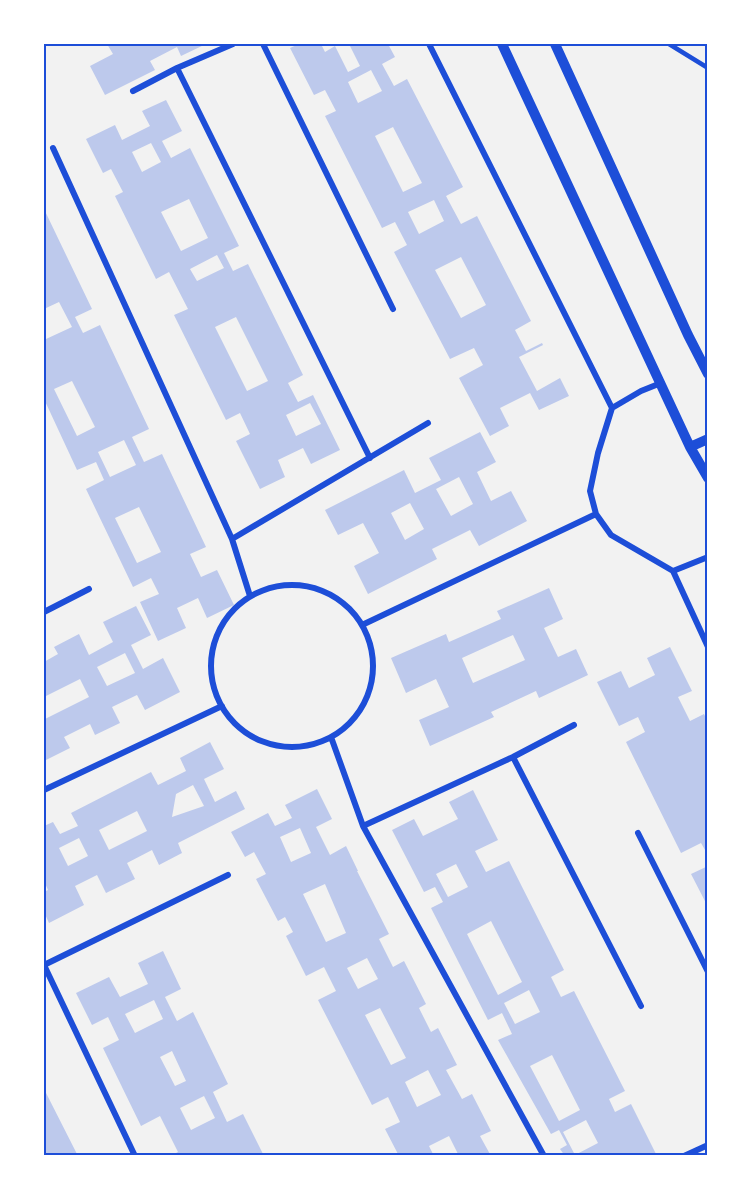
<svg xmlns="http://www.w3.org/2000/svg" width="751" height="1199" viewBox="0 0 751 1199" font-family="'PT Sans',sans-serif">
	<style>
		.building { fill: #bdc9ec; fill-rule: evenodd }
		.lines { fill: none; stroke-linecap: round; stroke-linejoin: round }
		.service { stroke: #1d4ed8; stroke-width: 4.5 }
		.minor { stroke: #1d4ed8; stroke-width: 6 }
		.tertiary { stroke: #1d4ed8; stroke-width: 10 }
		.neatline { fill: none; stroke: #1d4ed8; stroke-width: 2 }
	</style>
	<rect width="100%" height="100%" fill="#f2f2f2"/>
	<path class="building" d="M107,44h99l-25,12 -4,-9 -27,14 5,9 -50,25 -15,-29 23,-12z
		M299,44h22l4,8 10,-6 13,26 12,-6 -11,-22h39l7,13 -13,7 12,22 13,-7 56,108 -17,9 15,28 16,-8 54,105 -16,9 11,21 16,-8 1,2 -24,12 18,34 23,-13 9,18 -30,14 -9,-17 -30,15 9,18 -19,10 -31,-58 24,-13 -9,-17 -24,11 -56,-107 13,-7 -12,-23 -13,6 -57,-112 11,-5 -11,-21 -11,5 -24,-47zM371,70l11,21 -24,12 -10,-21zM393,127l29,56 -19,9 -28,-56zM434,200l10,21 -25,13 -11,-22zM461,257l25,48 -25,13 -26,-48z
		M166,100l16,31 -20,10 9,17 19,-10 49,98 -15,7 9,18 15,-7 55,111 -15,8 10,19 15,-7 27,55 -29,14 -8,-16 -25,12 7,17 -25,12 -24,-48 14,-7 -10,-21 -14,7 -52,-105 14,-6 -19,-37 -13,7 -41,-83 8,-4 -12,-23 -8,4 -17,-34 29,-14 7,15 28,-14 -8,-15zM151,143l10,19 -19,10 -10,-20zM189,199l19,39 -27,13 -20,-39zM217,255l7,13 -27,13 -7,-12zM236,317l32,64 -21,10 -32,-64zM310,403l11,21 -25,12 -10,-21z
		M44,209l48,100 -17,8 8,16 17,-8 49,104 -17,8 12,25 18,-8 44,93 -16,7 11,23 16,-7 17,35 -27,13 -9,-20 -21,10 9,20 -28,13 -18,-39 19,-8 -8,-16 -18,9 -47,-98 18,-9 -8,-18 -19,8 -33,-71v-66l2,6 26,-12 -13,-25 -15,7zM72,381l23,46 -18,9 -23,-47zM124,440l12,25 -26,12 -12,-25zM139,507l22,45 -24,11 -22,-45z
		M480,432l16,30 -19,10 14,29 20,-10 16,30 -48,25 -9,-16 -38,19 5,10 -69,35 -14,-28 25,-13 -16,-30 -25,12 -13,-25 79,-40 11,23 26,-13 -12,-22zM459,477l14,27 -22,12 -15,-27zM410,503l14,26 -19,11 -14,-27z
		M549,588l14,31 -19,9 14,29 18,-8 12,26 -49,23 -3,-7 -45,21 3,5 -64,29 -11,-26 30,-13 -13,-28 -30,14 -15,-35 55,-24 3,8 52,-23 -4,-8zM513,635l12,25 -52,23 -11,-25z
		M136,606l15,29 -20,10 12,24 20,-11 17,34 -35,18 -8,-15 -25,12 8,16 -25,12 -5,-11 -26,13 6,11 -26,13v-46l1,4 44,-22 -9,-18 -36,18v-35l14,-8 -4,-7 25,-13 10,21 24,-13 -10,-20zM125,653l10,20 -28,13 -10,-19z
		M670,647l22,44 -14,6 12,24 14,-7 4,8v133l-7,-12 -20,10 -55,-111 19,-10 -7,-15 -19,9 -22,-44 24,-11 8,17 26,-13 -8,-17z
		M210,742l14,27 -20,10 11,23 21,-11 9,18 -67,34 4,10 -23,12 -7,-15 -25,13 8,16 -29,14 -9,-18 -22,11 9,19 -35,18 -5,-11v-20l4,-2 -4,-9v-55l9,-4 7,12 18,-8 -7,-13 80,-41 7,13 28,-14 -6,-13zM193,785l11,21 -32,11 4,-23zM137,811l10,20 -38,19 -10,-20zM79,838l9,18 -20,10 -9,-18z
		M317,789l15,30 -16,8 14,28 16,-9 12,25h-1l32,63 -10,5 14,28 11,-6 22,43 -7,4 12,24 7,-4 19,37 -11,5 16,29 10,-5 19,37 -11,5 11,20h-32l-10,-20 -20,10 5,10h-35l-14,-27 15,-7 -12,-25 -16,8 -54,-105 18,-9 -12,-24 -18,9 -20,-40 7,-4 -8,-15 -7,4 -22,-42 10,-5 -12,-22 -9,5 -14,-25 37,-19 7,13 17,-8 -7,-13zM300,828l11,25 -20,9 -11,-25zM325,884l21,49 -20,9 -23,-48zM367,958l11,21 -20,10 -11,-21zM380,1008l26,50 -15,7 -26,-50zM428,1070l13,25 -24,12 -12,-25z
		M473,790l25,50 -23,11 11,21 23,-11 55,109 -13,7 10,20 13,-6 51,100 -16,8 6,13 16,-8 26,52h-92l-5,-7 7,-4 -8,-15 -8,4 -53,-94 14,-6 -10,-21 -14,7 -57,-112 12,-6 -8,-15 -11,5 -32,-62 22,-11 9,17 35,-17 -9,-17zM456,864l12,23 -20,10 -12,-23zM491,921l31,61 -24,13 -31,-61zM529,990l11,22 -25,12 -11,-21zM552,1055l28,55 -21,11 -29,-55zM586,1120l12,23 -23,12 -12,-23z
		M708,866v41l-17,-33z
		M163,951l18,38 -16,8 12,24 16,-9 35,72 -15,8 14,30 16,-8 21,42h-94l8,-4 -18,-36 -19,10 -38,-78 16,-8 -11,-23 -16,8 -16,-32 33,-16 11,20 28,-13 -10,-21zM154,1000l9,19 -28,14 -10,-19zM172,1051l14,30 -11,5 -15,-29zM204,1096l11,22 -24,12 -11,-22z
		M44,1089l34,67h-34z"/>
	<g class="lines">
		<path class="service" d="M669,44l39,24"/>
		<path class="minor" d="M263,44l130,265
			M429,44l183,364
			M177,68l193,390
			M133,91l44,-23 56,-24
			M53,148l179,391 18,57
			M661,383l-20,8 -29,17 -14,45 -8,38 6,23 15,21 62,36 35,76
			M232,539l196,-116
			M673,571l35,-14
			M211 666a81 81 0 1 1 162 0a81 81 0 1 1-162 0Z
			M44,612l45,-23
			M362,625l234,-111
			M331,737l32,89 181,330
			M513,757l128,249
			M44,790l178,-84
			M363,826l150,-69 61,-32
			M638,833l70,139
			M44,965l91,191
			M44,965l184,-90
			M684,1156l24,-11"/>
		<path class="tertiary" d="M502,44l188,403 18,31
			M555,44l133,291 20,39
			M690,447l18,-8"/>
	</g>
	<rect width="751" height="1199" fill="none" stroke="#ffffff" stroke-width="90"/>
	<rect x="45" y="45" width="661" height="1109" class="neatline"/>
</svg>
